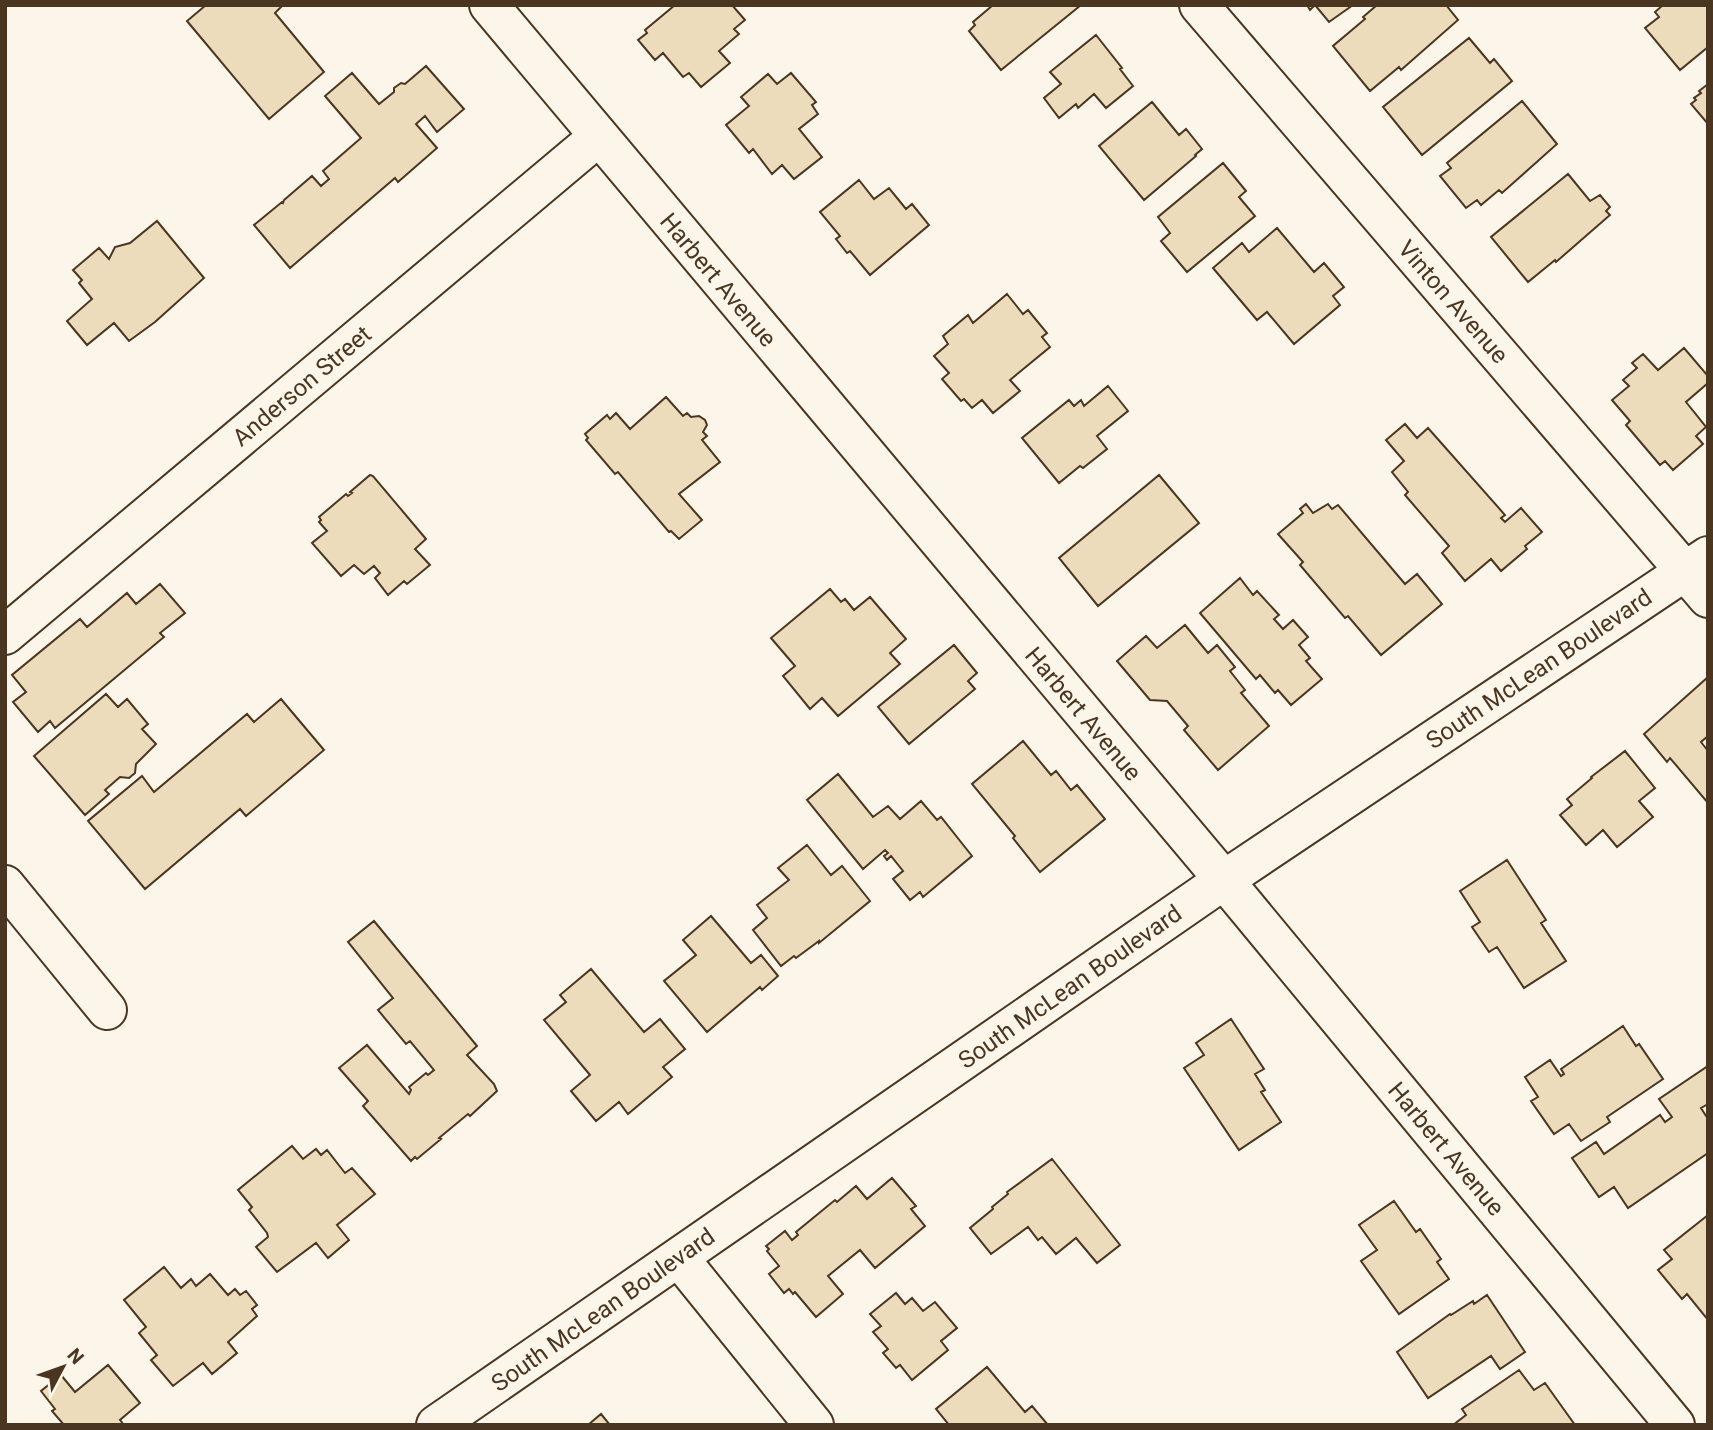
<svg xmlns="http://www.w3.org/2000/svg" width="1713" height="1430" viewBox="0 0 1713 1430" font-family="Roboto,sans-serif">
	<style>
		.building { fill: #ecdcbc; stroke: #4a3520; stroke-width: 2 }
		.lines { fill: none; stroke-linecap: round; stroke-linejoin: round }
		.minor-casing { stroke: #4a3520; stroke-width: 42 }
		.major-casing { stroke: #4a3520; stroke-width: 42 }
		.minor { stroke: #fbf6e9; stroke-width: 38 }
		.major { stroke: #fbf6e9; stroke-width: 38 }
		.labels { text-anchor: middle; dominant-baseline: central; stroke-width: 5; stroke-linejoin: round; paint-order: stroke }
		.street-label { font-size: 24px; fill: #4a3520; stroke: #fbf6e9 }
	</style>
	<rect width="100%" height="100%" fill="#fbf6e9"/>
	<path class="building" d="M206,5h73l2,2 -6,6 49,59 -55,47 -82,-98z
		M675,5h57l13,15 -11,9 5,5 -20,17 11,12 -29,24 -12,-14 -6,4 -20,-24 -8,7 -17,-20 9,-7 -2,-3z
		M993,5h88l-80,65 -32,-39 6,-6 -2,-3z
		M1307,5h46l-24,17 -14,-17 -5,5z
		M1377,5h69l12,15 -57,50 -2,-3 -29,24 -37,-45 32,-27 -2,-2z
		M1663,5h45v42l-28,23 -35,-42 14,-11 -4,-5z
		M1096,35l26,33 -2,1 13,17 -27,22 -12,-14 -16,14 -2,-4 -17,14 -15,-20 17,-14 -11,-12z
		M1469,38l21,25 4,-4 18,22 -90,74 -39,-48z
		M426,66l38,43 -27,23 -12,-16 -9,8 21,24 -39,34 -3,-4 -105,90 -36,-43 28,-23 1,1 1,-3 28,-24 9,10 8,-7 -6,-8 38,-33 -36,-42 27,-23 27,31 15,-12v-4l7,-5 4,1z
		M791,73l25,29 -4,3 6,9 -19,15 23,28 -28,22 -12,-14 -10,9 -19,-25 -4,4 -23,-28 23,-19 -8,-9 27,-23 9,10z
		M1708,84v40l-17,-20 5,-4 -2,-2 7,-5 -2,-2z
		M1522,101l35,43 -55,49 -3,-3 -18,15 -4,-5 -11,8 -26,-32 11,-8 -4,-5z
		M1152,102l27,33 7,-6 16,20 -7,6 1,1 -52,44 -45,-54z
		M1223,163l23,28 -7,6 16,19 -68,56 -26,-31 9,-8 -12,-16z
		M1568,174l22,27 10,-6 10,12 -4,4 4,4 -54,47 -1,-2 -27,22 -37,-45z
		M859,180l15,19 15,-11 17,21 6,-5 17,21 -59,50 -20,-24 -3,2 -11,-14 4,-3 -20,-24z
		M157,221l47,57 -49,44 -26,19 -15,-18 -27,22 -20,-24 25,-22 -13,-16 3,-3 -9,-10 26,-22 10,11 6,-12 15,-4z
		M1277,228l37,44 10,-9 20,24 -11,9 7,9 -46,39 -27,-32 -10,8 -44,-52 29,-25 7,9z
		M1007,294l16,20 5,-4 19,23 -5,4 8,10 -40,33 10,11 -27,22 -11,-13 -10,8 -8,-9 -3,2 -19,-22 7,-6 -15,-17 14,-12 -5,-8 25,-21 5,8z
		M1684,348l24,28v7l-22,19 20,25 -10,9 7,8 -30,26 -8,-9 -5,4 -34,-40 4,-4 -18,-21 17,-14 -6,-6 14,-12 -5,-5 11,-9 15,16z
		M1108,386l20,25 -31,25 10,13 -24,19 -3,-2 -21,17 -37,-45 47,-38 5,6 7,-6 3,6z
		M666,397l17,19 4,-3 4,4 8,-1 6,4 2,5 -4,7 4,4 -5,4 18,22 -41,32 23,26 -23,19 -8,-8 -2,1 -51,-60 -3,2 -29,-34 2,-2 -3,-4 22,-19 3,4 6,-6 14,16z
		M1405,424l12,14 11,-10 77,87 -4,3 4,4 16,-14 21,24 -17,14 2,3 -26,22 -10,-12 -26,22 -23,-28 7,-7 -44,-51 3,-3 -16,-20 12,-11 -18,-21z
		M370,475l3,1 53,63 -11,10 15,16 -23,19 -3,-3 -16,14 -13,-17 5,-5 -6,-7 -10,8 -10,-9 -13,11 -29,-33 15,-12 -8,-9 2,-2 -2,-3 27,-23 2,2 4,-3 -2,-1z
		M1159,475l40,48 -101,83 -39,-48z
		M1306,504l7,9 15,-9 4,5 6,-4 67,79 12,-10 25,30 -61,51 -33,-39 -3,2 -45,-53 3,-3 -25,-28 25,-21 -3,-4z
		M1240,578l13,17 4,-4 22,24 -5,4 9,10 10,-9 15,17 -9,8 11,13 -4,3 16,18 -31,26 -13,-15 -3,3 -15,-18 -4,4 -56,-66z
		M160,584l25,29 -25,20 4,4 -109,91 -5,-7 -12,11 -25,-30 13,-10 -14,-17 68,-56 7,8 40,-34 9,11z
		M830,589l11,13 4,-3 9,11 16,-13 36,42 -16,14 10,11 -62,52 -16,-18 -12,11 -27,-33 12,-10 -24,-28z
		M1185,625l23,28 9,-8 18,22 -5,4 15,19 -4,3 28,33 -51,44 -34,-40 4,-4 -21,-25 -17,-1 -33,-39 29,-25 11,12z
		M954,645l23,28 -9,8 7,8 -66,55 -31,-37z
		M1708,677v59l-7,6 7,9v52l-38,-45 -3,4 -23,-28z
		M106,694l12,13 9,-8 21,25 -6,5 14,15 -20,20 -1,9 -6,5 -9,-1 -15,13 4,4 -24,21 -51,-59z
		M281,699l43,51 -78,66 -6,-7 -95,80 -57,-68 54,-45 12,16 93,-78 7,8z
		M1023,741l28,34 5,-4 15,19 6,-5 28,34 -65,53 -27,-34 2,-2 -43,-52z
		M1625,751l30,37 -16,13 14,16 -36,30 -14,-17 -17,15 -26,-30 12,-10 -5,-6 25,-21 -1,-1z
		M838,774l35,43 15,-11 12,13 21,-18 16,19 4,-3 31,39 -49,41 -3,-5 -10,8 -17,-21 10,-8 -12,-15 -4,4 -3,-4 4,-3 -3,-3 -22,19 -56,-69z
		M807,845l24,30 11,-9 28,35 -51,42v-2l-23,17 -2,-2 -13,10 -28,-36 14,-12 -10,-13 32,-25 -11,-12z
		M1507,860l39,60 -5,3 25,38 -42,27 -27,-41 -8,5 -17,-25 8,-5 -20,-31z
		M711,916l40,47 10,-8 17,21 -16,14 -2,-3 -53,45 -43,-51 32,-26 -13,-15z
		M374,921l103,125 -10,9 27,29 3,7 -27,25 -2,-2 -29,24 2,1 -24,20 -2,-2 -4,4 -48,-55 5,-5 -29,-33 28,-23 42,49 2,-4 -2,-3 17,-14 2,2 6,-5 -24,-29 -4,3 -28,-34 15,-12 -45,-56z
		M591,969l53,63 16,-13 25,30 -22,18 9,10 -44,37 -9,-12 -23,19 -25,-30 19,-16 -46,-55 22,-18 -6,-7z
		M1231,1019l33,50 -9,5 10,16 -4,2 20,30 -42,28 -55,-82 20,-13 -8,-12z
		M1623,1026l13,20 3,-2 24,35 -56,38 3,5 -29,19 -12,-17 -15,10 -23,-33 7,-4 -13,-20 25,-17 11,16 3,-2 -3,-5z
		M1708,1066v38l-7,4 7,11v34l-80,55 -14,-21 -15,10 -27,-39 24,-16 8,12 56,-39 5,7 7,-5 -13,-18z
		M292,1146l11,13 13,-10 5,6 6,-5 18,23 7,-5 23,26 -38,31 12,15 -21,18 -12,-15 -39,29 -21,-25 12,-10 -1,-4 -18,-23 3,-3 -14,-17z
		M1052,1159l68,86 -23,18 -21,-25 -20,16 -14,-17 -4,3 -10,-13 -37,27 -21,-26 23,-19 -1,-2 16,-13 -1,-2z
		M892,1178l24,28 -5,3 14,17 -50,42 -15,-18 -32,26 15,18 -27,23 -21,-25 -2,2 -4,-5 -5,4 -15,-19 10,-8 -12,-15 2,-2 -3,-3 19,-15 7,9 6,-5 -2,-3 39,-32 2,2 19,-16 11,13z
		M1394,1201l22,31 4,-3 21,30 -4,3 12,17 -50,35 -38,-53 16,-11 -18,-25z
		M1708,1215v105l-21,-26 -5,5 -24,-29 14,-11 -8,-9z
		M164,1267l17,21 10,-9 5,7 14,-12 18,21 7,-6 5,6 6,-4 11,14 -5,4 5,7 -29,26 9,11 -25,21 -9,-11 -30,23 -22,-26 6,-5 -18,-22 7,-6 -22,-27z
		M896,1293l9,11 7,-6 11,13 12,-9 22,26 -16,13 7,9 -36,30 -12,-15 -4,3 -13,-15 5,-4 -15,-17 8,-6 -11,-12z
		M1487,1295l38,57 -25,17 -9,-13 -63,42 -31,-46 53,-38 1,1 22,-14 1,3z
		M108,1365l32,38 -20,17 4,5h-60l-12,-14 3,-2 -14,-18 20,-16 14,17z
		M987,1367l38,45 7,-6 16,19h-99l-13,-16z
		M1519,1370l15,20 11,-7 30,42h-122l13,-10 -4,-6z
		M601,1414l9,11h-22z"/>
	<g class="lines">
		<defs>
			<path id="minor" d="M489,5l735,875 451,545
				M1199,5l509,593
				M5,635l593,-498
				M5,885l102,125
				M679,1258l135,167"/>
			<path id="major" d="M436,1425l788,-545 484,-324"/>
		</defs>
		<use href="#minor" class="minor-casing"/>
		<use href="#major" class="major-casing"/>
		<use href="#minor" class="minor"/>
		<use href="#major" class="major"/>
	</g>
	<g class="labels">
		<g class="street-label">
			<text transform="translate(718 280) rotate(50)">Harbert Avenue</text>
			<text transform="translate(1453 302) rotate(49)">Vinton Avenue</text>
			<text transform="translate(302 386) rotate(-40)">Anderson Street</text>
			<text transform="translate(1539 669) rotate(-34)">South McLean Boulevard</text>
			<text transform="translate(1083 714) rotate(50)">Harbert Avenue</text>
			<text transform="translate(1070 987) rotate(-35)">South McLean Boulevard</text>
			<text transform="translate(1446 1149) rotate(50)">Harbert Avenue</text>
			<text transform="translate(603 1310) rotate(-35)">South McLean Boulevard</text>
		</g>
	</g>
	<rect width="1713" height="1430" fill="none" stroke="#4a3520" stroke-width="14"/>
	<g transform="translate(63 1367) rotate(49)" stroke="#fbf6e9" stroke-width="5" paint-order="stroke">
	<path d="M0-5L12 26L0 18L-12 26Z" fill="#4a3520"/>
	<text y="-10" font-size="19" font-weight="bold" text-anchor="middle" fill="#4a3520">N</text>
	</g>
</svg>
